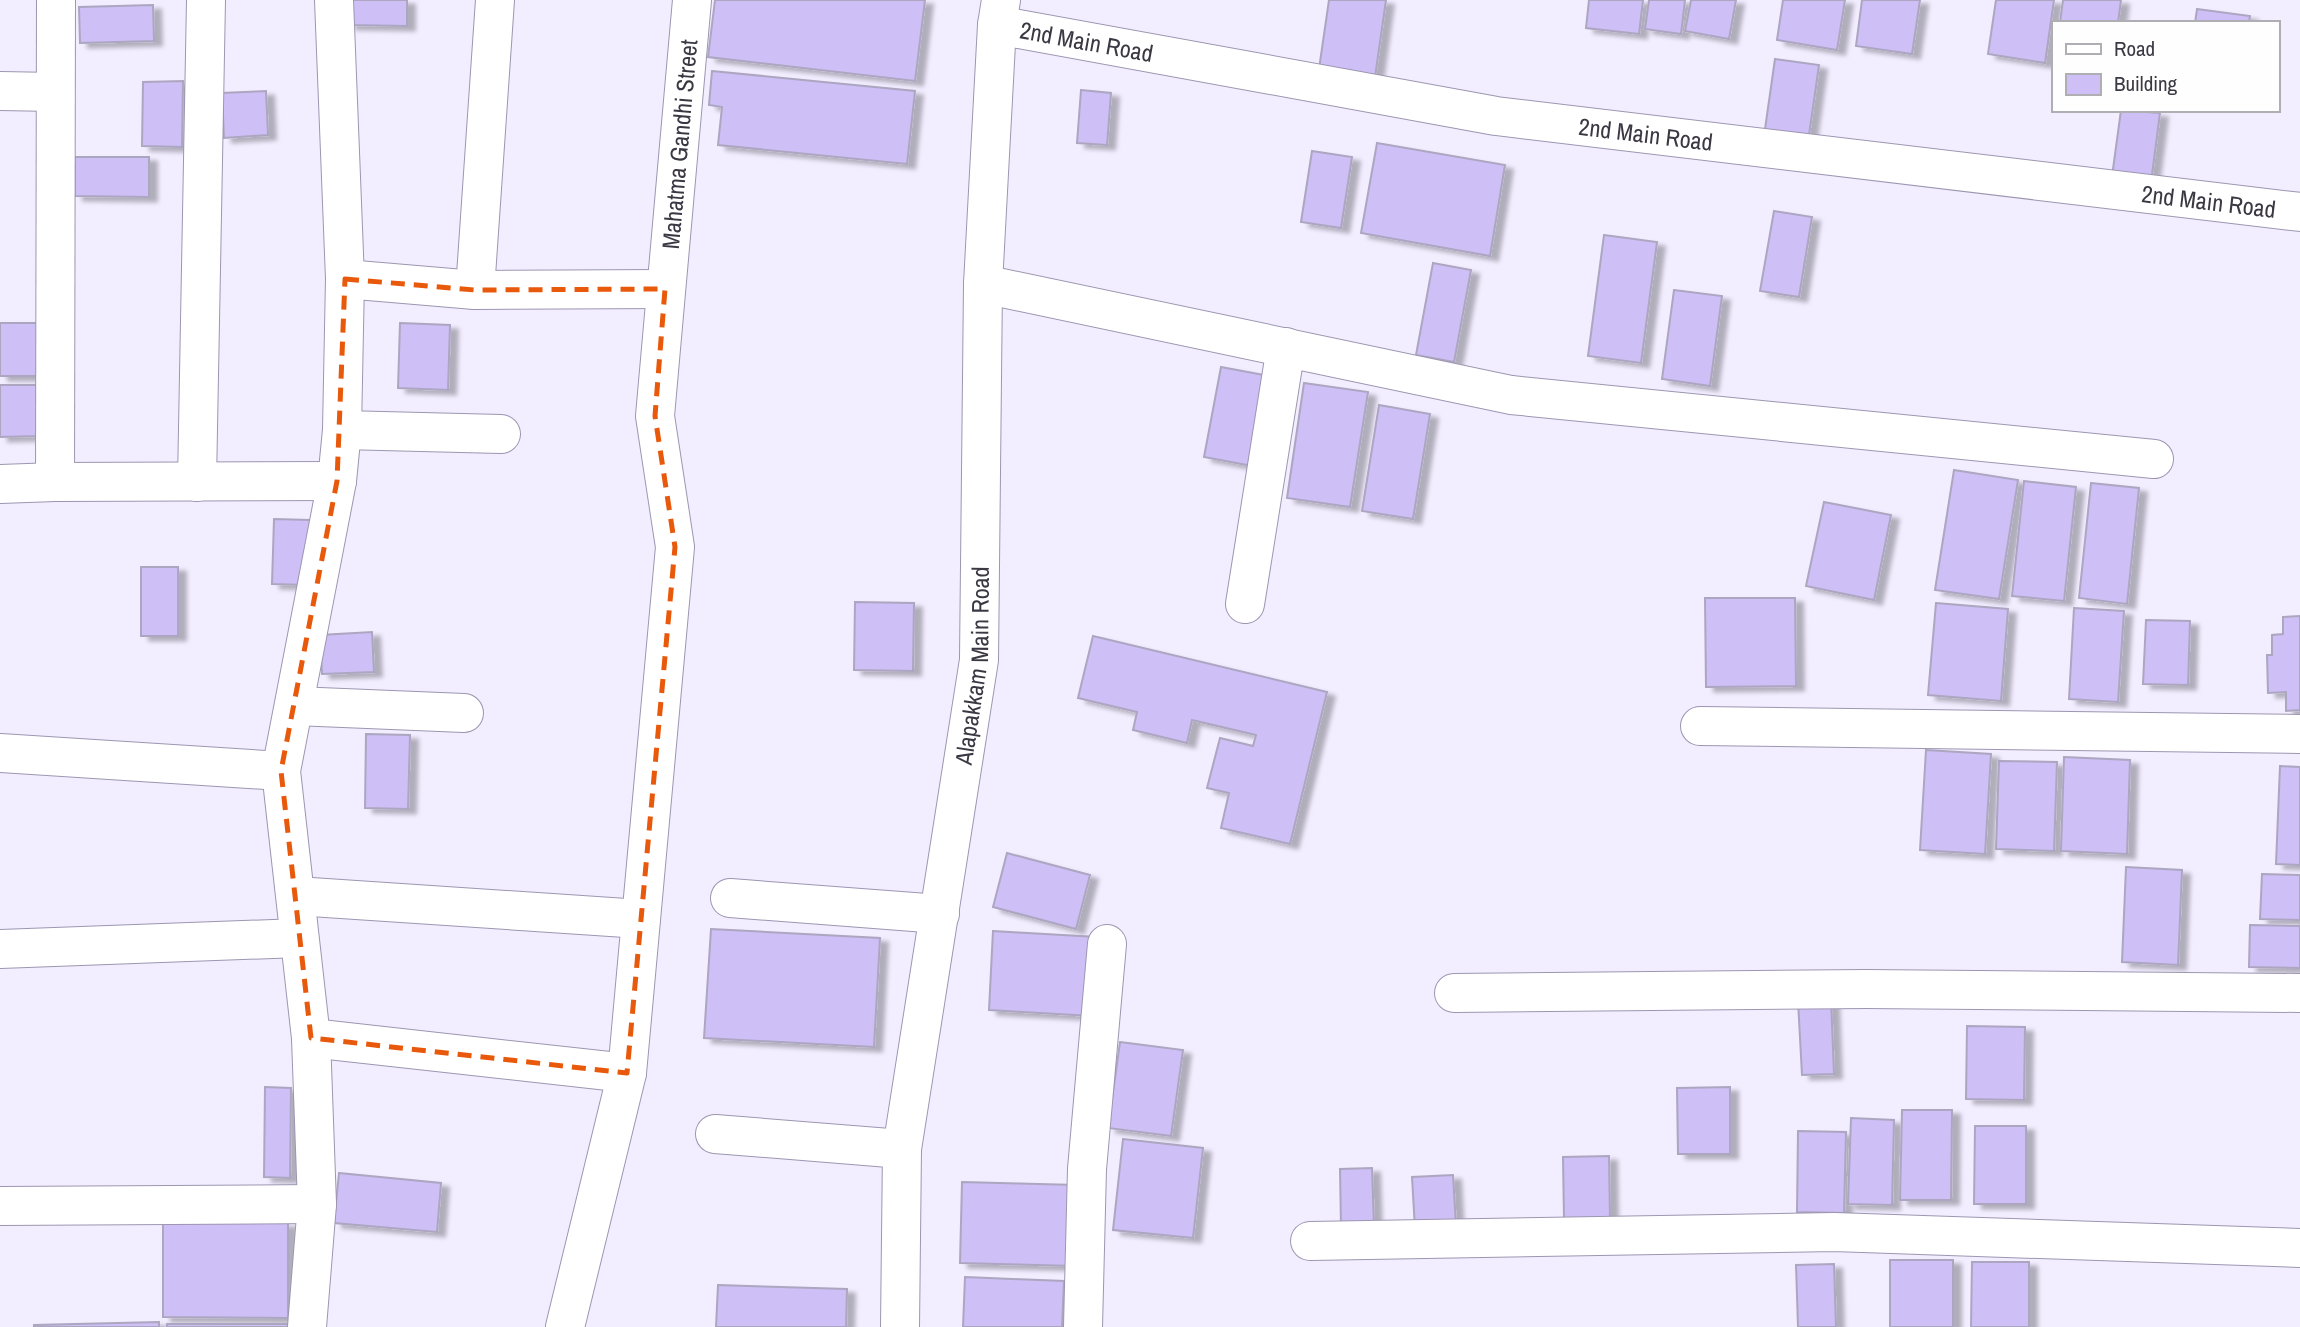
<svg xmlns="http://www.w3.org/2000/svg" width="2300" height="1327" viewBox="0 0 2300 1327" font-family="'Archivo Narrow',sans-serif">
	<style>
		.building { fill: #cebff6; stroke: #ada6c1; stroke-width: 2; filter: url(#shadow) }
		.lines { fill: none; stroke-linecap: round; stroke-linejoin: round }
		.minor-casing { stroke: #9d96b1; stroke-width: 40 }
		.major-casing { stroke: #9d96b1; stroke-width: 40 }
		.minor { stroke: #fff; stroke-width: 38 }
		.major { stroke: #fff; stroke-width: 38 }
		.marked { fill: none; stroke: #e8590c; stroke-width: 5; stroke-dasharray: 14 9; stroke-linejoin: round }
		.labels { text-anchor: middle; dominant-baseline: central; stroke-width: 5; stroke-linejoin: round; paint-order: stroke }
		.street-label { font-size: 24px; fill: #3b3843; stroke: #fdfefd }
	</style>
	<defs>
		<filter id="shadow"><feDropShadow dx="8" dy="4.5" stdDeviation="2" flood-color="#0004"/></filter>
	</defs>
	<rect width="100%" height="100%" fill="#f2edff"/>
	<path class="building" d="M348,0h59v26l-59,-1z
		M715,0h210l-10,81 -207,-24z
		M1329,0h57l-11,77 -56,-8z
		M1589,0h54l-4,34 -53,-6z
		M1649,0h36l-4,34 -36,-5z
		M1691,0h45l-7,39 -44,-8z
		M1783,0h62l-8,50 -60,-10z
		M1862,0h58l-8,54 -56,-8z
		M1996,0h58l-9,63 -57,-9z
		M2063,0h58l-3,23h-58z
		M153,5l1,36 -74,2 -1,-36z
		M2197,9l53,7 -1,7h-54z
		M1775,59l44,6 -11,77 -44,-6z
		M712,71l203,20 -8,73 -189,-19 4,-38 -13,-2z
		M183,81l-1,66 -40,-1 1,-64z
		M1081,90l30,3 -4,52 -30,-2z
		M266,91l2,44 -44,3 -2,-45z
		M2121,110l39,3 -10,77 -39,-6z
		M1377,143l128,22 -15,91 -129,-23z
		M1312,151l40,6 -11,71 -40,-6z
		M75,157h74v40l-74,-1z
		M1774,211l38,6 -13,80 -39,-6z
		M1604,235l53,7 -16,121 -53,-7z
		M1433,263l38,7 -17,92 -38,-7z
		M1674,290l48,6 -12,90 -48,-7z
		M0,323h41l1,53h-42z
		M400,323l50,2 -2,65 -50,-2z
		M1221,367l54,10 -17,90 -54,-10z
		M1304,383l64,9 -18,115 -63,-9z
		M0,385h38l1,51 -39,1z
		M1379,405l51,9 -17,105 -51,-8z
		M1954,470l64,10 -19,119 -64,-9z
		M2024,481l52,6 -12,114 -52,-5z
		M2091,483l48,5 -12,116 -48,-6z
		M1824,502l67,13 -17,85 -68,-14z
		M274,519l36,1 -2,65 -36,-1z
		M141,567h37v69h-37z
		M1705,598h90l1,88 -90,1z
		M855,602l59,1 -1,68 -59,-1z
		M1936,603l72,6 -7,92 -73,-6z
		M2074,608l50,3 -6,91 -49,-3z
		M2300,616v94l-14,1v-19l-18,1 -1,-38h5v-20l11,-1v-17z
		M2146,620l44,1 -2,64 -45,-1z
		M372,632l2,40 -52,2 -2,-39z
		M1093,636l234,56 -37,152 -69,-16 8,-35 -22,-5 13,-50 33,8 3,-11 -64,-15 -5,23 -54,-13 4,-18 -59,-14z
		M366,734l44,1 -2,74 -43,-1z
		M1926,750l65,4 -6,100 -65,-4z
		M2064,757l66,3 -3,94 -66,-3z
		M1999,761l58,1 -3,89 -58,-2z
		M2280,766l20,1v98l-24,-1z
		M1007,853l83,22 -14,54 -83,-22z
		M2126,867l56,3 -4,95 -56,-3z
		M2262,874l38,1v45l-40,-1z
		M2250,925l50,1v42l-51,-1z
		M711,929l169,9 -6,109 -170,-9z
		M993,931l104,6 -5,79 -103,-6z
		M1831,999l3,75 -32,1 -4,-74z
		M1967,1026l58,1 -1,73 -58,-1z
		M1120,1042l63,8 -12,86 -63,-8z
		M265,1087l26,1 -1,90 -26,-1z
		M1730,1087v67h-52l-1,-66z
		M1902,1110h50l-1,90h-51z
		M1851,1118l43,2 -2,85 -44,-1z
		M1975,1126h51v78h-52z
		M1798,1131l48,1 -2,81 -47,-1z
		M1123,1139l80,9 -10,90 -80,-8z
		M1609,1156l1,63 -46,1 -1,-63z
		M1372,1168l2,58 -33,1 -1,-58z
		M339,1173l102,10 -4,49 -103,-9z
		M1453,1175l3,51 -41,3 -3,-52z
		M962,1182l114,3 -3,81 -113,-3z
		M163,1223h125v95l-125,-1z
		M1890,1260h63v67h-63z
		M1972,1262h57v65h-58z
		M1834,1264l2,63h-38l-2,-62z
		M965,1277l99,4 -2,46h-99z
		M718,1285l129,4 -1,38h-130z
		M159,1322v5h-125v-2z
		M167,1324h121v3h-121z"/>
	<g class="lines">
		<defs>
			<g id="minor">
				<path id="s1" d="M997,25l499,91 804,96"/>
				<path d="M0,91l55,1"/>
				<path d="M345,279l130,11 190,-1"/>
				<path d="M983,284l528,111 643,64"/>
				<path d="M475,290l20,-290"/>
				<path d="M342,430l159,4"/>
				<path d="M55,482l1,-482"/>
				<path d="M197,482l9,-482"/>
				<path d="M0,484l55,-2 282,-1"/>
				<path d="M1245,604l41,-257"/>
				<path d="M295,706l169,7"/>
				<path d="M1700,726l600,8"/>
				<path d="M0,753l281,18"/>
				<path d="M296,896l345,23"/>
				<path d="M730,898l210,16"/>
				<path d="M0,949l299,-11"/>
				<path d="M1454,993l412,-4 434,4"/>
				<path d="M311,1038l316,35"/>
				<path d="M715,1134l187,15"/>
				<path d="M0,1206l317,-2"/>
				<path d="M1310,1241l524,-9 466,16"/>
				<path d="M307,1327l10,-123 -6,-166 -30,-267 56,-290 5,-51 3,-151 -11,-279"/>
				<path id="s2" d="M565,1327l62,-254 48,-526 -20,-131 37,-416"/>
				<path d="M1083,1327l4,-158 20,-225"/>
			</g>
			<g id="major">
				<path id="s3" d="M900,1327l2,-178 77,-489 4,-376 14,-259 4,-25"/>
			</g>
		</defs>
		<use href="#minor" class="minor-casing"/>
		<use href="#major" class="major-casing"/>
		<use href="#minor" class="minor"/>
		<use href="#major" class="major"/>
	</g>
	<path class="marked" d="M345,279l130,11 190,-1 -10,127 20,131 -48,526 -316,-35 -30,-267 56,-290z"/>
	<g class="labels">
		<g class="street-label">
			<text stroke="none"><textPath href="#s1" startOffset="91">2nd Main Road</textPath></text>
			<text stroke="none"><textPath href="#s1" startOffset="658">2nd Main Road</textPath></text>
			<text stroke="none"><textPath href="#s2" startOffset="1195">Mahatma Gandhi Street</textPath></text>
			<text stroke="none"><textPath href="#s1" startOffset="1225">2nd Main Road</textPath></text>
			<text stroke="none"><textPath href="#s3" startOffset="667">Alapakkam Main Road</textPath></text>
		</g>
	</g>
	<rect x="2052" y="21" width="228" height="91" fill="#fdfefd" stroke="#afafb3" stroke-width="2"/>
	<rect x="2066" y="44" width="35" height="10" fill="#ffffff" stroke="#afafb3" stroke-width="2"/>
	<text x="2114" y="56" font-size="21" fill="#3b3843">Road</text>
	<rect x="2066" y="74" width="35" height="21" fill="#cebff6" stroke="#afafb3" stroke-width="2"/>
	<text x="2114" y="91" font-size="21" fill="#3b3843">Building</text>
</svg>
